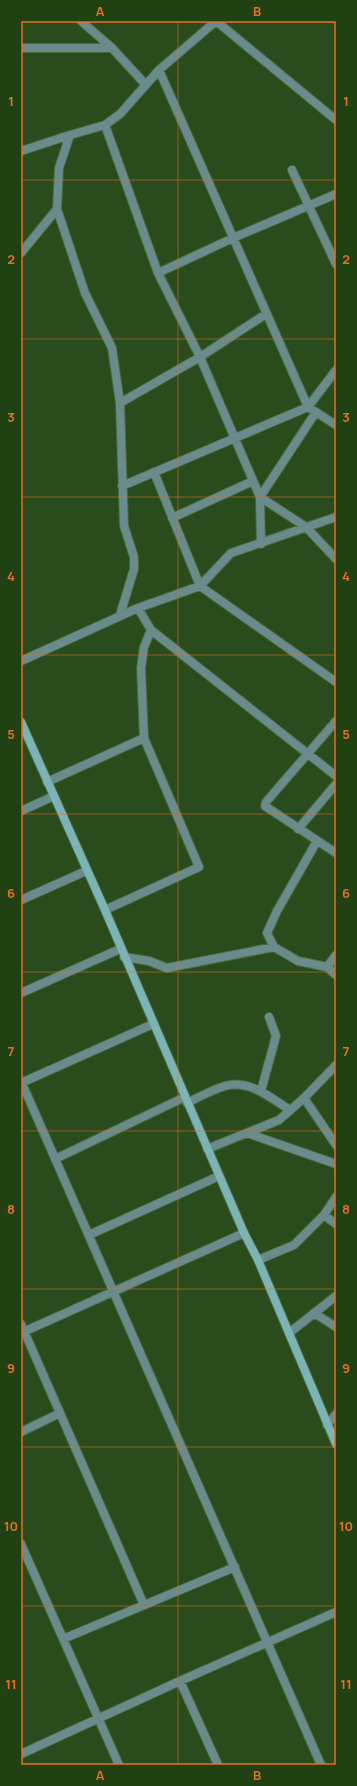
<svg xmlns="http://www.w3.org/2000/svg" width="357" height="1786" viewBox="0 0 357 1786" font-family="Manrope,sans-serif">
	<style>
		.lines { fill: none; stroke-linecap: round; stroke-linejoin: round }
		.street-casing { stroke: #49693d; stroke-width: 10 }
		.secondary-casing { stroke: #49693d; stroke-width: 10 }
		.street { stroke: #698b8c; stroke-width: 8 }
		.secondary { stroke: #7cb3b4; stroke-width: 8 }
		.grid { fill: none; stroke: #e66f2a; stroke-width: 1; stroke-opacity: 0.55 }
		.neatline { fill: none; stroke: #e66f2a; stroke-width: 1.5 }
		.grid-label { font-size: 13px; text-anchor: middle; font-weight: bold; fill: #e66f2a }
	</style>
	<rect width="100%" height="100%" fill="#2a4c1c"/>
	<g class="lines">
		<defs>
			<path id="street" d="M81,21l31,27 34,37
				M216,21l120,99
				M21,48h91
				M159,70l149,337 28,18
				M105,125l53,148 42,84 60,140 46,30 30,32
				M21,151l49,-16
				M292,170l44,94
				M57,209l28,84 27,55 8,55 4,123 10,31v12l-14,46
				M21,253l36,-44 2,-41 11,-33 35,-10 15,-11 39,-44 57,-49
				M158,273l75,-35 103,-44
				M120,403l80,-46 66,-43
				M154,472l46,114 136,96
				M122,486l186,-79 28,-37
				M172,518l81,-37
				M261,544l-1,-47 56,-85
				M138,608l13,22 185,146
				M21,661l117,-53 62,-22 31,-33 105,-36
				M336,721l-70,81 -1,4 71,47
				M47,782l97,-44 -3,-70 3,-21 7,-17
				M21,811l33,-15
				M298,829l38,-45
				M21,900l65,-29
				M105,910l94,-43 -55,-129
				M274,947l-7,-14 10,-22 40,-70
				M124,957l25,4 18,7 107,-21 24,14 29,6 9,8
				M327,967l9,-12
				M21,993l99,-44
				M21,1081l300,684
				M21,1083l132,-59
				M261,1091l15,-55 -7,-19
				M304,1098l32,47
				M187,1103c12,-6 25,-13 38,-17 24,-7 46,12 65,24
				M247,1133l89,31
				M207,1149l72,-29 25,-22 32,-33
				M55,1159l130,-62
				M324,1215l12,9
				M89,1235l130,-59
				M258,1260l36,-15 30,-30 12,-18
				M314,1313l22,14
				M21,1324l123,281
				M21,1333l223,-100
				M289,1333l47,-37
				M327,1425l9,-11
				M21,1432l39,-19
				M21,1544l98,221
				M63,1639l172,-72
				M180,1681l38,84
				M21,1754l159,-73 156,-69"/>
			<path id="secondary" d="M21,722l84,188 139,323 14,27 78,184"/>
		</defs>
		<use href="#street" class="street-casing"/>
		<use href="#secondary" class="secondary-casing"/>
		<use href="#street" class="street"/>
		<use href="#secondary" class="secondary"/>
	</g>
	<path class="grid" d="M178,21v1744M21,180h315M21,339h315M21,497h315M21,655h315M21,814h315M21,972h315M21,1131h315M21,1289h315M21,1447h315M21,1606h315"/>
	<rect width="357" height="1786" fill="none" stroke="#204111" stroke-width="44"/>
	<rect x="22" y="22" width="313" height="1742" class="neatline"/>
	<g class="grid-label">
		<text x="100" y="16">A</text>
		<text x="257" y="16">B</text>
		<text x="11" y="106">1</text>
		<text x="346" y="106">1</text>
		<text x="11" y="264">2</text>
		<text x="346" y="264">2</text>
		<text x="11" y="422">3</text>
		<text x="346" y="422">3</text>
		<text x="11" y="581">4</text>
		<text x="346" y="581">4</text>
		<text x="11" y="739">5</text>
		<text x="346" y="739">5</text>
		<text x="11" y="898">6</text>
		<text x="346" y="898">6</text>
		<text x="11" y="1056">7</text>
		<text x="346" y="1056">7</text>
		<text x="11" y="1214">8</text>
		<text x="346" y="1214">8</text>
		<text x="11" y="1373">9</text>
		<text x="346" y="1373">9</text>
		<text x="11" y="1531">10</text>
		<text x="346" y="1531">10</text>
		<text x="11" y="1689">11</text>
		<text x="346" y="1689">11</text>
		<text x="100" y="1780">A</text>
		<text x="257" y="1780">B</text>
	</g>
</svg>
